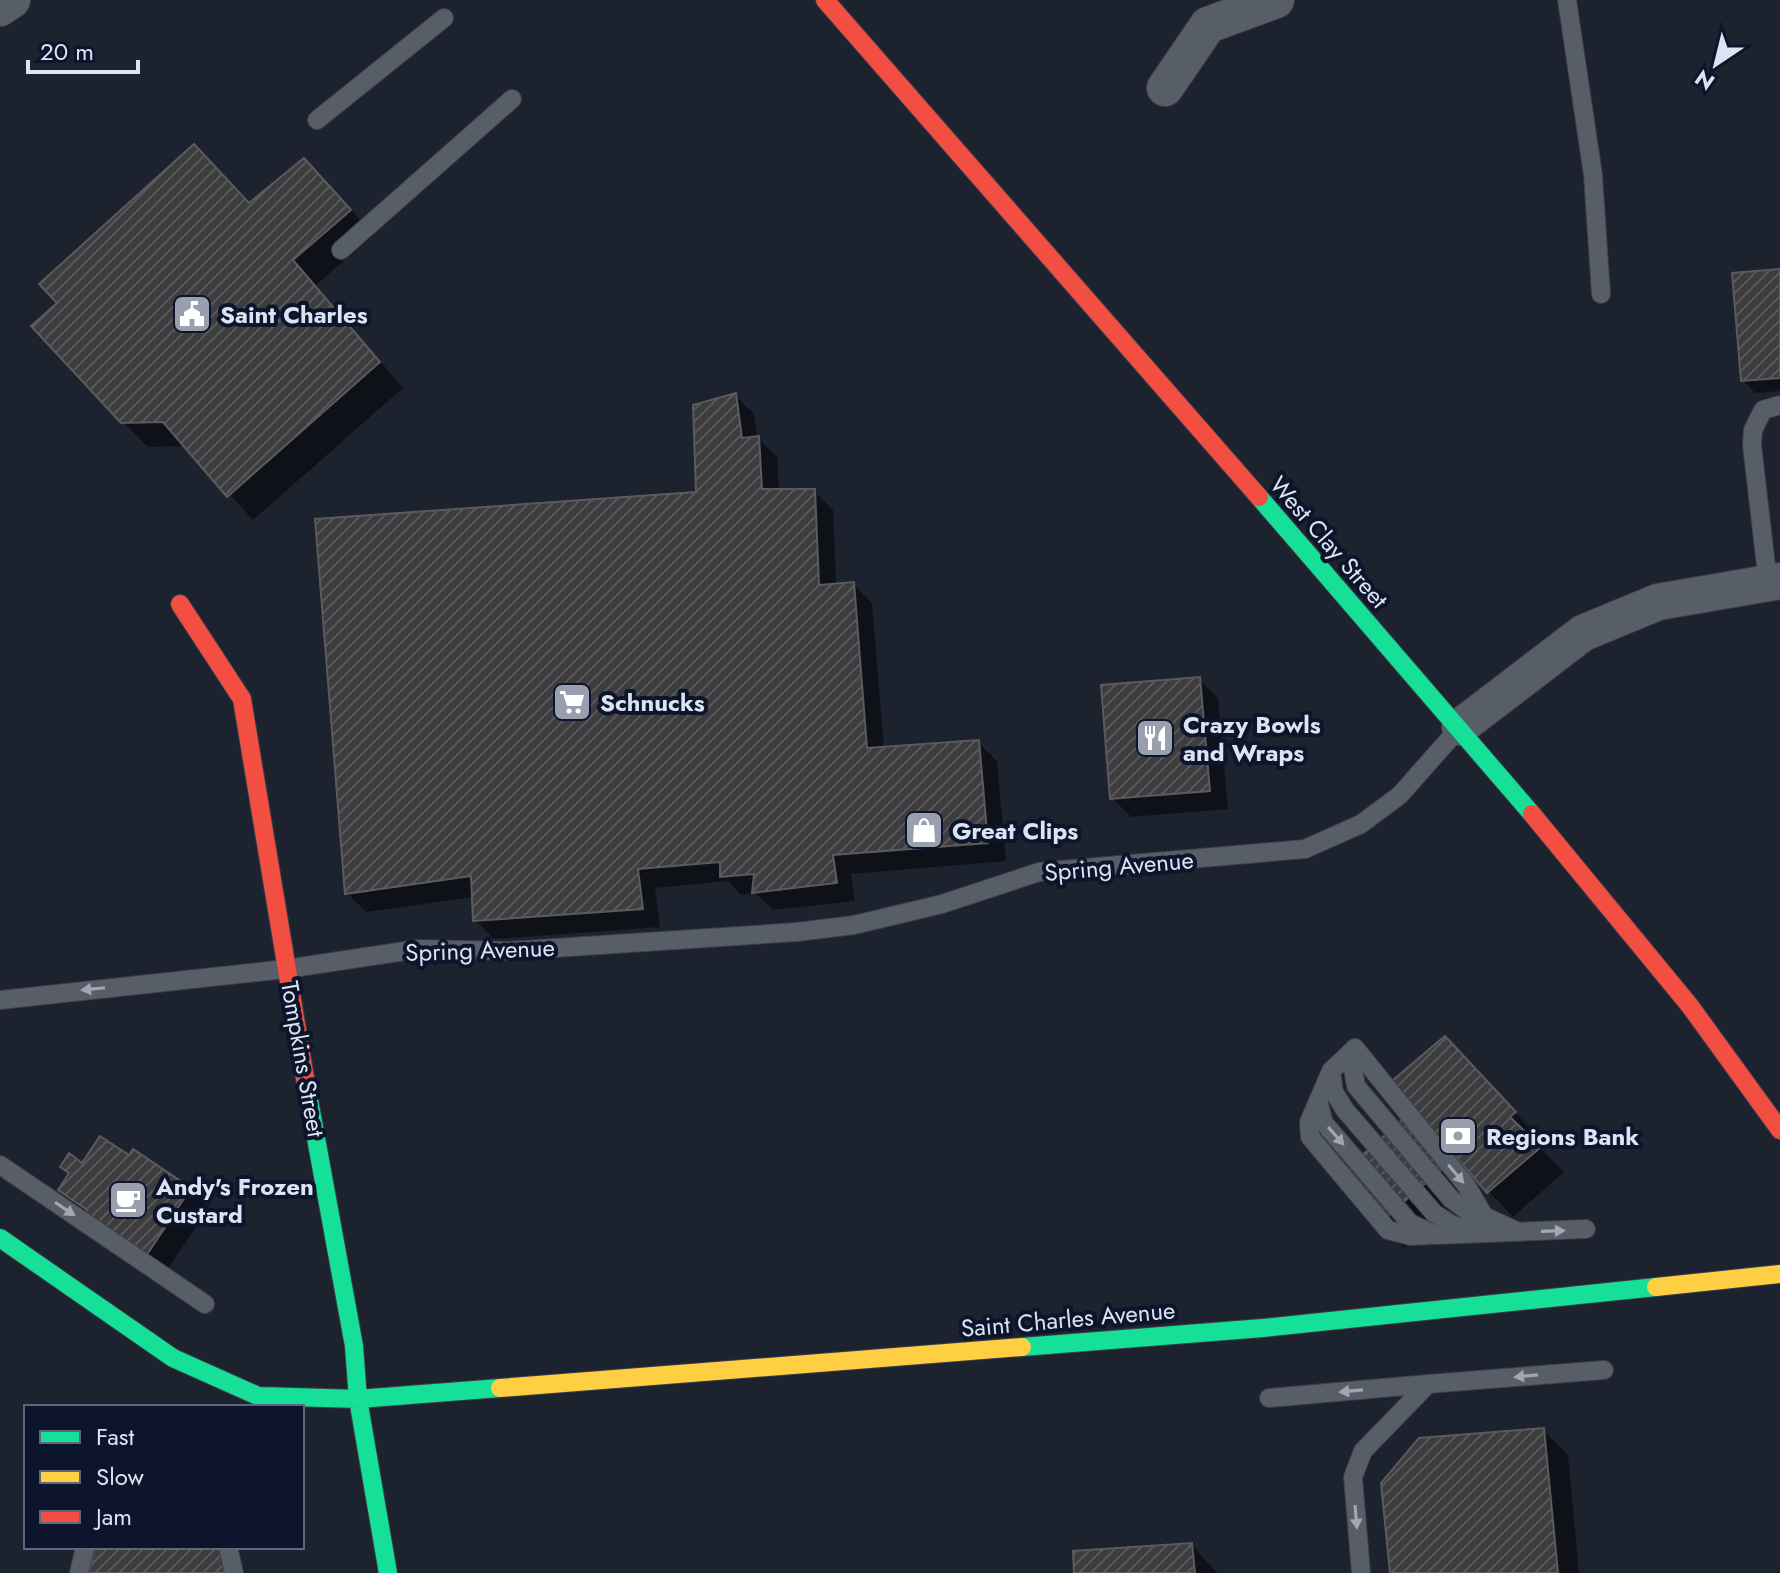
<svg xmlns="http://www.w3.org/2000/svg" width="1780" height="1573" viewBox="0 0 1780 1573" font-family="Jost,sans-serif">
	<style>
		.shadow { fill: #0007 }
		.building { fill: url(#building-hatch); stroke: #5c5a5c; stroke-width: 2 }
		.lines { fill: none; stroke-linecap: round; stroke-linejoin: round }
		.lane-casing { stroke: #3b3f4a; stroke-width: 20 }
		.street-casing { stroke: #3b3f4a; stroke-width: 38 }
		.fast-casing { stroke: #3b3f4a; stroke-width: 20 }
		.slow-casing { stroke: #3b3f4a; stroke-width: 20 }
		.jam-casing { stroke: #3b3f4a; stroke-width: 20 }
		.lane { stroke: #585e67; stroke-width: 18 }
		.street { stroke: #585e67; stroke-width: 36 }
		.fast { stroke: #16e098; stroke-width: 18 }
		.slow { stroke: #ffcf43; stroke-width: 18 }
		.jam { stroke: #f24e42; stroke-width: 18 }
		.oneway { fill: #a1a7b3 }
		.labels { text-anchor: middle; dominant-baseline: central; stroke-width: 8; stroke-linejoin: round; paint-order: stroke }
		.poi-label { font-size: 24px; font-weight: bold; fill: #dce3f2; stroke: #0c152b; text-anchor: start }
		.street-label { font-size: 24px; fill: #dce3f2; stroke: #0c152b }
	</style>
	<defs>
		<pattern id="building-hatch" width="6" height="6" patternUnits="userSpaceOnUse" patternTransform="scale(2)"><rect width="6" height="6" fill="#3d3c3e"/><path d="M-1 1l2-2M0 6l6-6M5 7l2-2" fill="none" stroke="#58585a"/></pattern>
	</defs>
	<rect width="100%" height="100%" fill="#1c222e"/>
	<path class="shadow" d="M328,185l46,50 -58,50 87,103 -150,132 -67,-74 -38,1 -25,-25 127,-217z
		M1780,271v120l-25,2 -12,-13z
		M735,395l19,19 3,23 20,20 2,34h35l19,19 3,75 17,-1 19,19 12,146 94,-7 19,19 9,100 -155,13 4,27 -82,9 -17,-16 -15,1 -13,-14 -73,7 5,39 -166,12 -19,-19 -1,-23 -108,15 -19,-19 351,-399z
		M1199,679l19,19 10,111 -97,8 -19,-19z
		M1470,1064l69,74 -5,4 30,30 -51,45 -33,-35 -76,66 -24,-25z
		M129,1158l61,31 19,19 -44,65 -86,-65 -19,-18 10,-15 -8,-8z
		M1543,1430l25,25 11,118h-187z
		M1192,1545l25,28h-141z"/>
	<path class="building" d="M194,144l55,59 55,-45 47,52 -58,50 87,102 -153,135 -64,-75 -42,1 -90,-97 26,-23 -18,-19z
		M1780,269v109l-39,3 -9,-108z
		M736,393l6,45 17,-2 3,53h53l4,96 35,-3 13,166 112,-8 9,103 -155,12 4,28 -85,10 2,-19 -34,3v-15l-82,7 5,40 -170,12 -2,-45 -126,18 -30,-375 381,-27 -3,-87z
		M1200,677l10,114 -100,8 -9,-114z
		M1445,1036l71,76 -6,5 31,30 -54,46 -31,-36 -78,67 -40,-48 77,-67 -23,-28z
		M100,1136l29,19 4,-6 58,39 -45,68 -62,-41 3,-5 -29,-20 11,-17 -9,-6 9,-14 13,10z
		M1544,1428l14,145h-168l-9,-90 38,-45z
		M1192,1543l3,30h-121l-1,-22z
		M95,1547h126l8,2 -6,24h-134z"/>
	<g class="lines">
		<defs>
			<path id="lane" d="M1567,0l26,175 8,119
				M317,120l127,-102
				M341,250l171,-151
				M1768,583l-16,-138 1,-15 10,-20 17,-5
				M0,1000l286,-31 132,-20 91,2 288,-19 57,-7 88,-21 97,-32 266,-23 56,-25 39,-29 60,-68
				M1355,1048l-24,23 -13,30 6,22 86,100 25,12 151,-6
				M1355,1048l111,137 18,31 30,14
				M1355,1048l-2,21 3,17 95,113 29,21
				M1331,1071l3,21 11,18 89,103 18,12 16,4
				M1318,1101l-9,21 1,15 78,93 23,6 19,-1
				M0,1165l205,139
				M1269,1398l159,-14
				M228,1547l6,26
				M79,1573l6,-26
				M1361,1573l-8,-96 10,-26 65,-67 176,-14"/>
			<path id="street" d="M0,8l12,-8
				M1165,88l43,-63 68,-25
				M1460,727l123,-94 75,-31 122,-21"/>
			<path id="fast" d="M1259,497l273,317
				M305,1078l49,268 4,53 30,174
				M0,1238l173,120 85,38 100,3 142,-11
				M1022,1347l241,-19 393,-41"/>
			<path id="slow" d="M1656,1287l124,-13
				M500,1388l522,-41"/>
			<path id="jam" d="M825,0l434,497
				M180,604l62,95 63,379
				M1532,814l158,192 90,124"/>
		</defs>
		<use href="#lane" class="lane-casing"/>
		<use href="#street" class="street-casing"/>
		<use href="#fast" class="fast-casing"/>
		<use href="#slow" class="slow-casing"/>
		<use href="#jam" class="jam-casing"/>
		<use href="#lane" class="lane"/>
		<use href="#street" class="street"/>
		<use href="#fast" class="fast"/>
		<use href="#slow" class="slow"/>
		<use href="#jam" class="jam"/>
	</g>
	<defs><path id="oneway-solid" d="M-6-.8H1V-3.2L6.5 0L1 3.2V.8H-6Z" transform="scale(2)"/></defs>
	<g class="oneway">
		<use href="#oneway-solid" transform="translate(93 989) rotate(174)"/>
		<use href="#oneway-solid" transform="translate(1336 1136) rotate(49)"/>
		<use href="#oneway-solid" transform="translate(1456 1174) rotate(50)"/>
		<use href="#oneway-solid" transform="translate(65 1209) rotate(34)"/>
		<use href="#oneway-solid" transform="translate(1553 1231) rotate(-2)"/>
		<use href="#oneway-solid" transform="translate(1526 1376) rotate(175)"/>
		<use href="#oneway-solid" transform="translate(1351 1391) rotate(175)"/>
		<use href="#oneway-solid" transform="translate(1356 1517) rotate(85)"/>
	</g>
	<defs>
		<symbol id="civic-square" viewBox="-11 -11 22 22"><rect x="-9" y="-9" width="18" height="18" rx="4" fill="#999fad" stroke="#0c152b"/><path d="M-.6-6.5H3V-4.5H.6V-3L4-1V1h2V6H-6V1h2V-1L-.6-3ZM-1.2 2.5V6h2.4V2.5Z" fill="#fff"/></symbol>
		<symbol id="supermarket-square" viewBox="-11 -11 22 22"><rect x="-9" y="-9" width="18" height="18" rx="4" fill="#999fad" stroke="#0c152b"/><path d="M-6-5.5h2.5l.6 2H6L4.5 2H-2.5L-4.4-4H-6ZM-1.5 3.2a1.3 1.3 0 1 0 .1 0ZM3 3.2a1.3 1.3 0 1 0 .1 0Z" fill="#fff"/></symbol>
		<symbol id="restaurant-square" viewBox="-11 -11 22 22"><rect x="-9" y="-9" width="18" height="18" rx="4" fill="#999fad" stroke="#0c152b"/><path d="M-5-6h1v4h1v-4h1v4h1v-4h1v5L-1.5 .5V6h-2V.5L-5-1ZM5-6V6H3V1.5H1.5Q1.5-4 5-6Z" fill="#fff"/></symbol>
		<symbol id="shop-square" viewBox="-11 -11 22 22"><rect x="-9" y="-9" width="18" height="18" rx="4" fill="#999fad" stroke="#0c152b"/><path d="M-5-2.5h2.3a2.7 3.5 0 0 1 5.4 0H5L5.5 6h-11ZM-1.5-2.5h3a1.5 2.3 0 0 0-3 0Z" fill="#fff"/></symbol>
		<symbol id="bank-square" viewBox="-11 -11 22 22"><rect x="-9" y="-9" width="18" height="18" rx="4" fill="#999fad" stroke="#0c152b"/><path d="M-6-4H6V4H-6ZM0-2.3a2.3 2.3 0 1 0 0 4.6a2.3 2.3 0 1 0 0-4.6Z" fill="#fff"/></symbol>
		<symbol id="cafe-square" viewBox="-11 -11 22 22"><rect x="-9" y="-9" width="18" height="18" rx="4" fill="#999fad" stroke="#0c152b"/><path d="M-5.5-4.5H6V0H3Q3 3.5 0 3.5H-2.5Q-5.5 3.5-5.5 0ZM3-3.2v2h1.7v-2ZM-6 4.5H4V6H-6Z" fill="#fff"/></symbol>
	</defs>
	<g fill-rule="evenodd">
		<use href="#civic-square" x="170" y="292" width="44" height="44"/>
		<use href="#supermarket-square" x="550" y="680" width="44" height="44"/>
		<use href="#restaurant-square" x="1133" y="716" width="44" height="44"/>
		<use href="#shop-square" x="902" y="808" width="44" height="44"/>
		<use href="#bank-square" x="1436" y="1114" width="44" height="44"/>
		<use href="#cafe-square" x="106" y="1178" width="44" height="44"/>
	</g>
	<g class="labels">
		<g class="poi-label">
			<text x="220" y="314">Saint Charles</text>
			<text x="600" y="702">Schnucks</text>
			<text x="1183" y="724">Crazy Bowls<tspan x="1183" dy="28">and Wraps</tspan></text>
			<text x="952" y="830">Great Clips</text>
			<text x="1486" y="1136">Regions Bank</text>
			<text x="156" y="1186">Andy's Frozen<tspan x="156" dy="28">Custard</tspan></text>
		</g>
		<g class="street-label">
			<text transform="translate(1329 542) rotate(49)">West Clay Street</text>
			<text transform="translate(1119 866) rotate(-5)">Spring Avenue</text>
			<text transform="translate(480 950) rotate(-2)">Spring Avenue</text>
			<text transform="translate(303 1059) rotate(80)">Tompkins Street</text>
			<text transform="translate(1068 1319) rotate(-5)">Saint Charles Avenue</text>
		</g>
	</g>
	<rect x="24" y="1405" width="280" height="144" fill="#0c152b" stroke="#5f677b" stroke-width="2"/>
	<rect x="40" y="1431" width="40" height="12" fill="#16e098" stroke="#5f677b" stroke-width="2"/>
	<text x="96" y="1445" font-size="24" fill="#dce3f2">Fast</text>
	<rect x="40" y="1471" width="40" height="12" fill="#ffcf43" stroke="#5f677b" stroke-width="2"/>
	<text x="96" y="1485" font-size="24" fill="#dce3f2">Slow</text>
	<rect x="40" y="1511" width="40" height="12" fill="#f24e42" stroke="#5f677b" stroke-width="2"/>
	<text x="96" y="1525" font-size="24" fill="#dce3f2">Jam</text>
	<g transform="translate(1716 64) rotate(215)" stroke="#0c152b" stroke-width="6" paint-order="stroke">
	<path d="M0-6L14 30L0 20L-14 30Z" fill="#dce3f2"/>
	<text y="-12" font-size="22" font-weight="bold" text-anchor="middle" fill="#dce3f2">N</text>
	</g>
	<path d="M28 60v12h110v-12" fill="none" stroke="#dce3f2" stroke-width="4"/>
	<text x="40" y="60" font-size="24" fill="#dce3f2" stroke="#0c152b" stroke-width="6" paint-order="stroke">20 m</text>
</svg>
